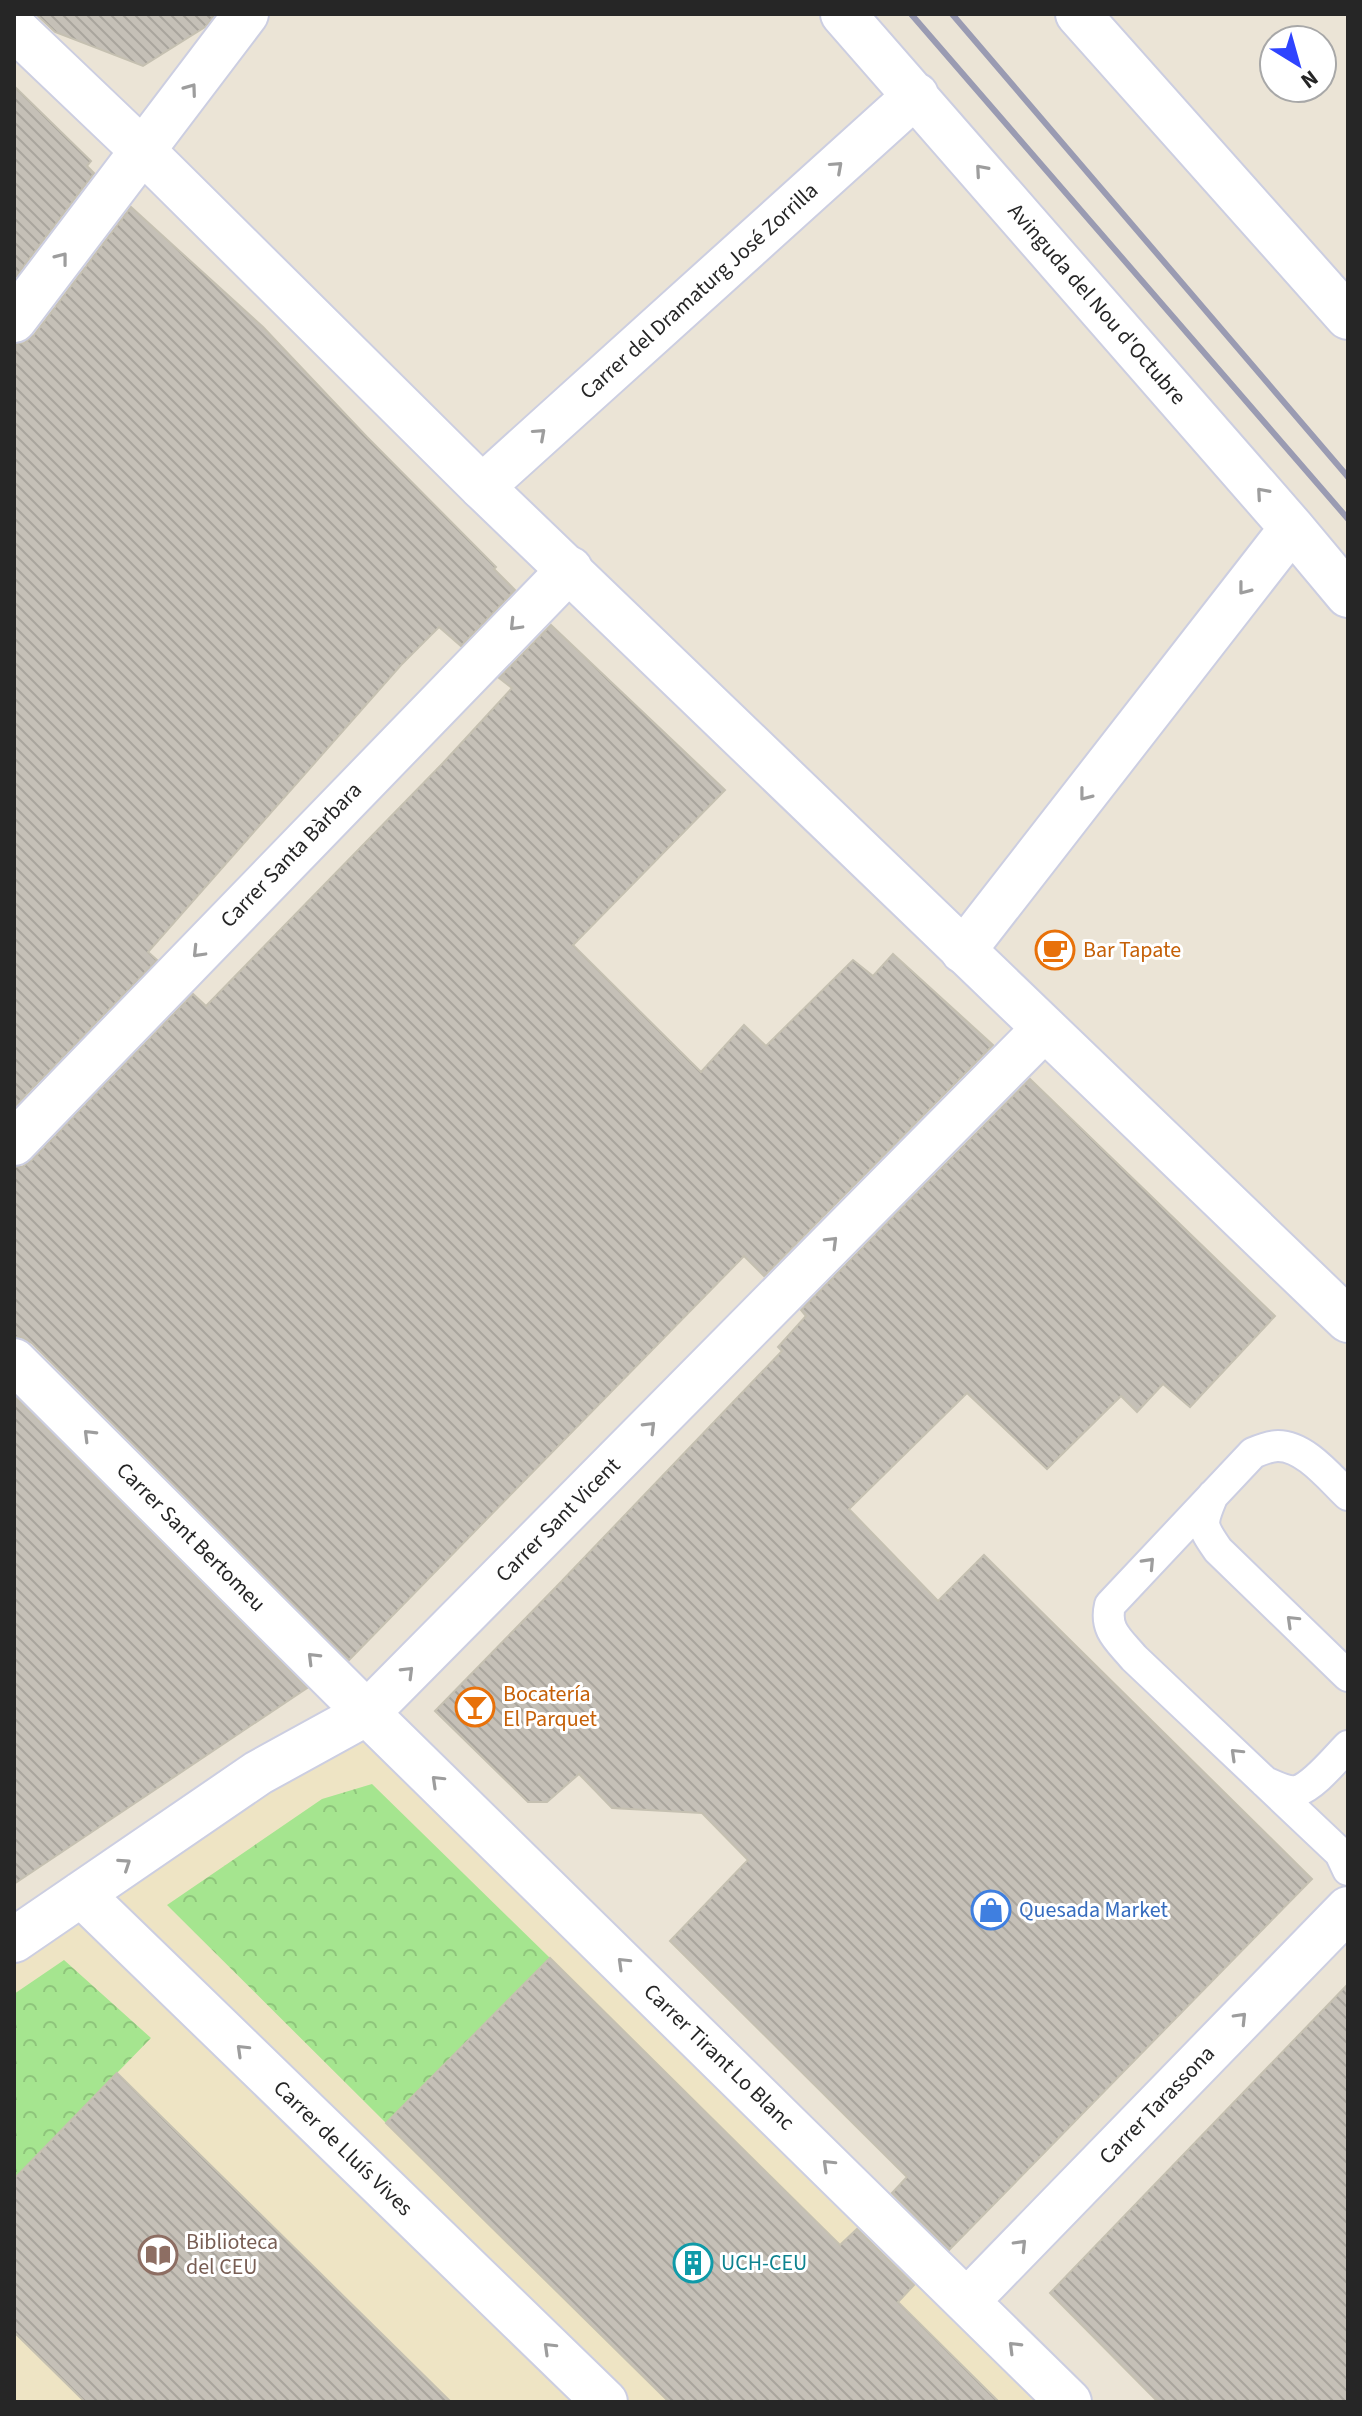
<svg xmlns="http://www.w3.org/2000/svg" width="1362" height="2416" viewBox="0 0 1362 2416" font-family="'Source Sans 3',sans-serif">
	<style>
		.education { fill: #eee4c4 }
		.forest { fill: url(#forest-crowns) }
		.building { fill: url(#building-back-hatch); stroke: #c5c0b1; stroke-width: 2 }
		.lines { fill: none; stroke-linecap: round; stroke-linejoin: round }
		.service-casing { stroke: #cccee1; stroke-width: 34 }
		.minor-casing { stroke: #cccee1; stroke-width: 48 }
		.tertiary-casing { stroke: #cccee1; stroke-width: 48 }
		.service { stroke: #fff; stroke-width: 30 }
		.minor { stroke: #fff; stroke-width: 44 }
		.tertiary { stroke: #fff; stroke-width: 44 }
		.rail { stroke: #9a9bb2; stroke-width: 6 }
		.oneway { stroke: #9d9d9d }
		.labels { text-anchor: middle; dominant-baseline: central; stroke-width: 6; stroke-linejoin: round; paint-order: stroke }
		.street-label { font-size: 22px; fill: #262626; stroke: #fff }
		.food-label { font-size: 22px; fill: #c56008; stroke: #fff; text-anchor: start }
		.shop-label { font-size: 22px; fill: #366cbe; stroke: #fff; text-anchor: start }
		.education-label { font-size: 22px; fill: #785e54; stroke: #fff; text-anchor: start }
		.culture-label { font-size: 22px; fill: #0d838f; stroke: #fff; text-anchor: start }
	</style>
	<defs>
		<pattern id="forest-crowns" width="20" height="18" patternUnits="userSpaceOnUse" patternTransform="scale(2)"><rect width="20" height="18" fill="#a5e58f"/><path d="M2 6a3 3 0 1 1 6 0M12 15a3 3 0 1 1 6 0" fill="none" stroke="#8ec47b"/></pattern>
		<pattern id="building-back-hatch" width="6" height="6" patternUnits="userSpaceOnUse" patternTransform="scale(2)"><rect width="6" height="6" fill="#c5c0b7"/><path d="M-1 5l2 2M0 0l6 6M5-1l2 2" fill="none" stroke="#a9a59d"/></pattern>
	</defs>
	<rect width="100%" height="100%" fill="#ebe4d6"/>
	<path class="education" d="M367,1713l702,689h-1055v-462z"/>
	<path class="forest" d="M372,1784l178,174 -164,165 -219,-218 155,-106z
		M64,1960l87,78 -137,141v-185z"/>
	<path class="building" d="M36,14h179l-10,13 -62,39 -88,-34z
		M14,86l77,75 -4,5 7,7 -80,106z
		M131,207l132,120 104,110 129,130 -2,2 21,21 -54,56 -22,-19 -38,38 -253,287 9,8 -143,147v-763l10,-1 10,-8z
		M551,625l174,165 -152,155 128,127 43,-47 22,21 87,-86 20,16 20,-22 100,91 -229,231 -20,-20 -395,404 -317,-317 -11,-6h-7v-170h8l10,-7 161,-166 13,12 237,-243 69,-75 -13,-10z
		M1030,1079l245,237 -85,91 -27,-23 -26,28 -16,-16 -74,73 -80,-76 -118,116 89,92 46,-46 328,324 -363,371 -57,-57 15,-16 -237,-236 78,-81 -46,-47 -90,-5 -33,-34 -32,28h-19l-93,-91 123,-126 224,-234 -4,-4 28,-31 -5,-6z
		M14,1396l293,292 -293,196z
		M550,1958l290,287 17,-16 57,56 -16,17 101,100h-330l-283,-279z
		M1348,1984v418h-190l-108,-109z
		M117,2073l334,329h-366l-71,-70v-153z"/>
	<g class="lines">
		<defs>
			<path id="service" d="M1213,1495c-12,29 -13,29 5,55l130,126
				M1348,1495c-18,-17 -43,-49 -70,-49 -8,0 -18,4 -25,7l-143,152c-6,25 9,35 24,53l206,195 8,17
				M1265,1782c10,4 22,11 32,9 17,-5 39,-33 51,-45"/>
			<path id="minor" d="M843,14l449,514 56,67
				M1078,14l270,303
				M14,320l232,-306
				M482,487l434,-392
				M963,951l329,-423
				M14,1143l556,-574
				M14,1361l353,352 702,689
				M81,1894l524,508
				M14,1940l244,-167 109,-60 677,-684
				M967,2301l381,-392"/>
			<path id="tertiary" d="M14,28l130,124 338,335 866,833"/>
		</defs>
		<use href="#service" class="service-casing"/>
		<use href="#minor" class="minor-casing"/>
		<use href="#tertiary" class="tertiary-casing"/>
		<use href="#service" class="service"/>
		<use href="#minor" class="minor"/>
		<use href="#tertiary" class="tertiary"/>
		<path class="rail" d="M911,14l437,505
			M952,14l396,463"/>
	</g>
	<defs><path id="oneway-chevron" d="M-2-3.5L2.5 0L-2 3.5" fill="none" stroke-width="1.6" stroke-linecap="round" stroke-linejoin="round" transform="scale(2)"/></defs>
	<g class="oneway">
		<use href="#oneway-chevron" transform="translate(191 89) rotate(-54)"/>
		<use href="#oneway-chevron" transform="translate(837 167) rotate(-42)"/>
		<use href="#oneway-chevron" transform="translate(981 170) rotate(-131)"/>
		<use href="#oneway-chevron" transform="translate(62 258) rotate(-52)"/>
		<use href="#oneway-chevron" transform="translate(540 434) rotate(-42)"/>
		<use href="#oneway-chevron" transform="translate(1262 493) rotate(-131)"/>
		<use href="#oneway-chevron" transform="translate(1244 589) rotate(128)"/>
		<use href="#oneway-chevron" transform="translate(515 625) rotate(134)"/>
		<use href="#oneway-chevron" transform="translate(1085 795) rotate(128)"/>
		<use href="#oneway-chevron" transform="translate(198 952) rotate(134)"/>
		<use href="#oneway-chevron" transform="translate(832 1242) rotate(-45)"/>
		<use href="#oneway-chevron" transform="translate(650 1427) rotate(-45)"/>
		<use href="#oneway-chevron" transform="translate(89 1435) rotate(-135)"/>
		<use href="#oneway-chevron" transform="translate(1149 1563) rotate(-47)"/>
		<use href="#oneway-chevron" transform="translate(1292 1621) rotate(-136)"/>
		<use href="#oneway-chevron" transform="translate(313 1658) rotate(-135)"/>
		<use href="#oneway-chevron" transform="translate(408 1672) rotate(-45)"/>
		<use href="#oneway-chevron" transform="translate(1236 1754) rotate(-136)"/>
		<use href="#oneway-chevron" transform="translate(437 1781) rotate(-136)"/>
		<use href="#oneway-chevron" transform="translate(125 1864) rotate(-34)"/>
		<use href="#oneway-chevron" transform="translate(623 1963) rotate(-136)"/>
		<use href="#oneway-chevron" transform="translate(1241 2018) rotate(-46)"/>
		<use href="#oneway-chevron" transform="translate(242 2050) rotate(-136)"/>
		<use href="#oneway-chevron" transform="translate(828 2165) rotate(-136)"/>
		<use href="#oneway-chevron" transform="translate(1021 2245) rotate(-46)"/>
		<use href="#oneway-chevron" transform="translate(1014 2347) rotate(-135)"/>
		<use href="#oneway-chevron" transform="translate(549 2348) rotate(-136)"/>
	</g>
	<defs>
		<symbol id="cafe-ring" viewBox="-11 -11 22 22"><circle r="9.5" fill="#fff" stroke="#e8710a" stroke-width="1.5"/><path d="M-5.5-4.5H6V0H3Q3 3.5 0 3.5H-2.5Q-5.5 3.5-5.5 0ZM3-3.2v2h1.7v-2ZM-6 4.5H4V6H-6Z" fill="#e8710a"/></symbol>
		<symbol id="bar-ring" viewBox="-11 -11 22 22"><circle r="9.5" fill="#fff" stroke="#e8710a" stroke-width="1.5"/><path d="M-6-5H6L.8 .8V4.5H3.5V6h-7V4.5H-.8V.8Z" fill="#e8710a"/></symbol>
		<symbol id="shop-ring" viewBox="-11 -11 22 22"><circle r="9.5" fill="#fff" stroke="#3f7fe0" stroke-width="1.5"/><path d="M-5-2.5h2.3a2.7 3.5 0 0 1 5.4 0H5L5.5 6h-11ZM-1.5-2.5h3a1.5 2.3 0 0 0-3 0Z" fill="#3f7fe0"/></symbol>
		<symbol id="library-ring" viewBox="-11 -11 22 22"><circle r="9.5" fill="#fff" stroke="#8d6e63" stroke-width="1.5"/><path d="M-6-4Q-3-5.5-.7-3.5V5Q-3 3-6 4ZM6-4Q3-5.5 .7-3.5V5Q3 3 6 4Z" fill="#8d6e63"/></symbol>
		<symbol id="building-ring" viewBox="-11 -11 22 22"><circle r="9.5" fill="#fff" stroke="#0f9aa8" stroke-width="1.5"/><path d="M-4-6H4V6H1V3H-1V6H-4ZM-2.5-4.3h1.7v1.8h-1.7ZM.8-4.3h1.7v1.8H.8ZM-2.5-1h1.7V.8h-1.7ZM.8-1h1.7V.8H.8Z" fill="#0f9aa8"/></symbol>
	</defs>
	<g fill-rule="evenodd">
		<use href="#cafe-ring" x="1033" y="928" width="44" height="44"/>
		<use href="#bar-ring" x="453" y="1685" width="44" height="44"/>
		<use href="#shop-ring" x="969" y="1888" width="44" height="44"/>
		<use href="#library-ring" x="136" y="2233" width="44" height="44"/>
		<use href="#building-ring" x="671" y="2241" width="44" height="44"/>
	</g>
	<g class="labels">
		<g class="street-label">
			<text transform="translate(699 291) rotate(-42)">Carrer del Dramaturg José Zorrilla</text>
			<text transform="translate(1097 304) rotate(49)">Avinguda del Nou d'Octubre</text>
			<text transform="translate(291 855) rotate(-46)">Carrer Santa Bàrbara</text>
			<text transform="translate(558 1520) rotate(-45)">Carrer Sant Vicent</text>
			<text transform="translate(191 1537) rotate(45)">Carrer Sant Bertomeu</text>
			<text transform="translate(719 2057) rotate(44)">Carrer Tirant Lo Blanc</text>
			<text transform="translate(1157 2105) rotate(-46)">Carrer Tarassona</text>
			<text transform="translate(343 2148) rotate(44)">Carrer de Lluís Vives</text>
		</g>
		<g class="food-label">
			<text x="1083" y="950">Bar Tapate</text>
			<text x="503" y="1694">Bocatería<tspan x="503" dy="25">El Parquet</tspan></text>
		</g>
		<g class="shop-label">
			<text x="1019" y="1910">Quesada Market</text>
		</g>
		<g class="education-label">
			<text x="186" y="2242">Biblioteca<tspan x="186" dy="25">del CEU</tspan></text>
		</g>
		<g class="culture-label">
			<text x="721" y="2263">UCH-CEU</text>
		</g>
	</g>
	<rect width="1362" height="2416" fill="none" stroke="#262626" stroke-width="32"/>
	<g transform="translate(1298 64) rotate(143)"><circle r="38" fill="#ffffff" stroke="#a8a8a8" stroke-width="2"/>
	<path d="M0-6L14 30L0 20L-14 30Z" fill="#2f44ff"/>
	<text y="-12" font-size="22" font-weight="bold" text-anchor="middle" fill="#262626">N</text>
	</g>
</svg>
